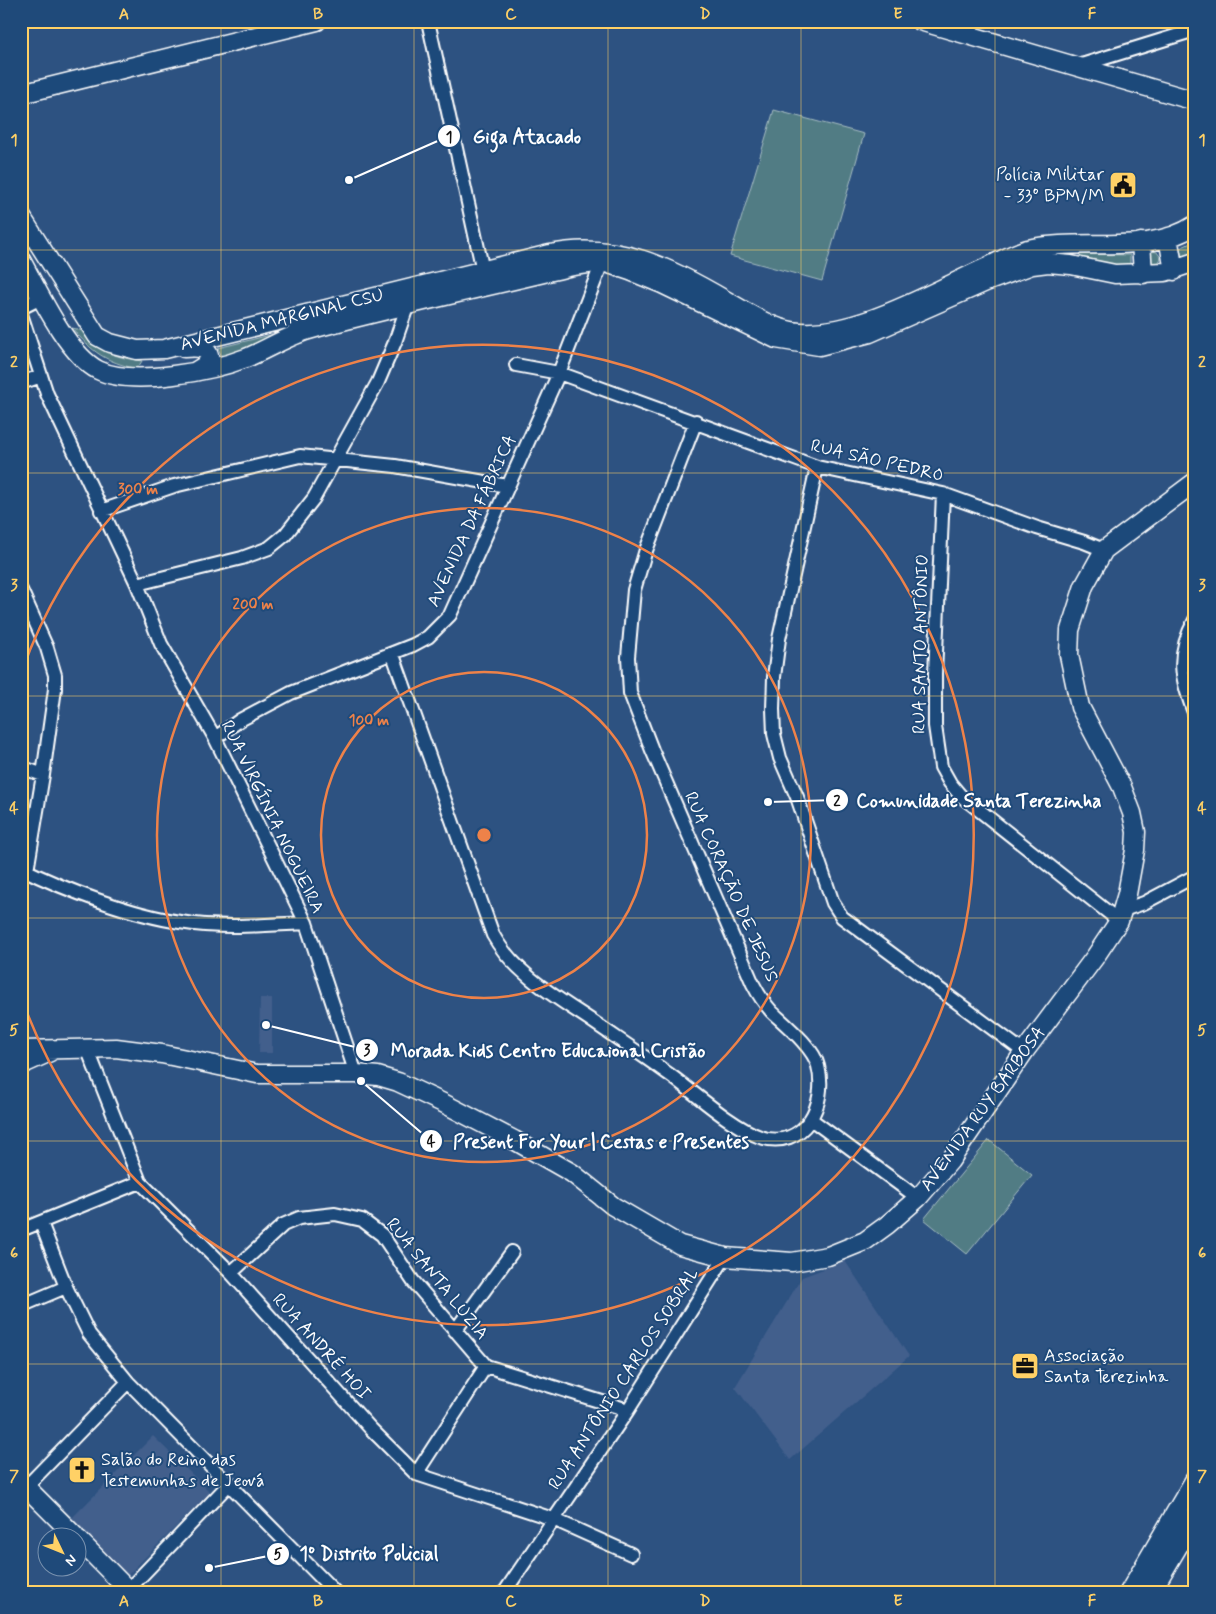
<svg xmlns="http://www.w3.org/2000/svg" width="1216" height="1614" viewBox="0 0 1216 1614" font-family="Mynerve,sans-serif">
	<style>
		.built { fill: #425f8c }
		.green { fill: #517c84; stroke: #a8bec2 }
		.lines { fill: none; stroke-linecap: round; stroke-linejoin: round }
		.street-casing { stroke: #fff; stroke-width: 16 }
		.secondary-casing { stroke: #fff; stroke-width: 21 }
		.primary-casing { stroke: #fff; stroke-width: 22 }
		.street { stroke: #1f4a7a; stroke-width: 12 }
		.secondary { stroke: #1f4a7a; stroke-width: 18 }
		.primary { stroke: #1f4a7a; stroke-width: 19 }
		.grid { fill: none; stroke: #ffd166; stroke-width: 1; stroke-opacity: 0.55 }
		.ring { fill: none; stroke: #ee8249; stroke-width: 2.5 }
		.labels { text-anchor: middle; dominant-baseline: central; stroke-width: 4; stroke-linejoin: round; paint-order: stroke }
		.poi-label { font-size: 18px; fill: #fff; stroke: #1f4a7a; text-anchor: start }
		.street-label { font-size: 18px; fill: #fff; stroke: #1f4a7a }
		.centre { fill: #ee8249; stroke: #1f4a7a; stroke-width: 2.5 }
		.ring-label { font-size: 15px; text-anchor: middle; font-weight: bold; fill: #ee8249; stroke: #1f4a7a; stroke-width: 4; stroke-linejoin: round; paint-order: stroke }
		.leader { fill: none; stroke: #fff; stroke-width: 2 }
		.callout-dot { fill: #fff; stroke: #1f4a7a; stroke-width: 2 }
		.mark-label { font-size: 15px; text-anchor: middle; font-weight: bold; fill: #111 }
		.callout-label { font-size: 19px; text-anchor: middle; font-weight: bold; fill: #fff; stroke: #1f4a7a; stroke-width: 4; stroke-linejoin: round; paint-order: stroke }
		.neatline { fill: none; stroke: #ffd166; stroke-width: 2 }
		.grid-label { font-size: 16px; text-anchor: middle; font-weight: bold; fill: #ffd166 }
	</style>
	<rect width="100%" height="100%" fill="#2d5281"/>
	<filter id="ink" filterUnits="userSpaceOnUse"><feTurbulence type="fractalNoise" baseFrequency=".02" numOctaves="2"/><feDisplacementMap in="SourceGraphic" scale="10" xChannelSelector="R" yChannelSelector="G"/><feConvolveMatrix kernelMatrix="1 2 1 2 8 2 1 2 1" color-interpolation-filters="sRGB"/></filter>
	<g filter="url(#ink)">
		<path class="built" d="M260,998h12v55h-13z
			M845,1261l64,95 -119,104 -55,-73 67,-110z
			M153,1436l57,56 -83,84 -57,-56z"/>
		<path class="green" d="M774,110l90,24 -42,147 -92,-25z
			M1195,241v13l-13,5 -2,-11z
			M1152,251l5,1 4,6 -5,10 -6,-1 -2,-14z
			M1080,254l50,1v12l-50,-8z
			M315,324l-92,35 -5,-11z
			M72,328c16,2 20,13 32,22 11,7 25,9 38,11l-5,8c-32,-8 -44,-16 -65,-41z
			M989,1140l43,35 -65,79 -43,-35z"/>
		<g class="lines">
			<defs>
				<path id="street" d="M428,21l55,250
					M1075,67l120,-37
					M21,308l20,-10
					M21,314l26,80 90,190 24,60 54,94 91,185 50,151
					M516,365l43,8 258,94 126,27 94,34 47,14 20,8
					M21,383l20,-7
					M817,467l-38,172 -5,38 -1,32 1,25 6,24 17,39 36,106 9,14 182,135
					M943,494l-8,180v52l6,41 9,16 10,12 159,126
					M101,511l73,-25 126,-30 95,10 112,20
					M137,584l105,-26 27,-10 16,-13 29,-37 64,-116 17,-40 12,-35
					M21,590l26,58 8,27v14l-12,86 -16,96
					M1195,620c-20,36 -14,59 0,95
					M393,655l100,280c21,38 63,62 99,86 26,18 52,35 78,54 25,18 62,52 90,62 44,14 68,-33 58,-71 -4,-18 -32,-41 -46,-54 -8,-9 -14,-18 -19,-28l-101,-234 -22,-57 -2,-36 6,-67 11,-37 51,-132
					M215,738l25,-18 51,-27 122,-48 15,-8 22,-22 109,-242 46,-118
					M21,767l22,8
					M21,868c44,22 111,47 159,54 41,7 84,3 126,1
					M1123,910l21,-7 51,-27
					M87,1048l53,134 91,91 140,156 45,45 137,45 78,35
					M812,1120l106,78
					M41,1223l25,64 23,47 39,48 208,211
					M21,1230l119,-48
					M231,1273l52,-48 16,-7 36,-4 27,6 20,15 31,46 73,85 142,44
					M21,1306l45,-19
					M455,1331l57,-79
					M416,1474l70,-108
					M21,1492l107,-110
					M125,1593l105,-110
					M504,1593l124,-183 97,-153"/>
				<path id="secondary" d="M920,21l275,80
					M21,94l296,-73
					M21,216l76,120 13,7 27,7 27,-1 386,-95c67,-14 121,14 177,47 21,12 42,26 65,30 59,9 138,-38 191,-62 15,-7 30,-16 45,-20 52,-12 122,7 167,-24
					M1168,237l6,34
					M1141,242l2,32
					M21,260c17,31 46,94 77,110 34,17 114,1 148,-12 22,-9 43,-23 66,-29 86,-23 174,-42 261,-63l30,-4 27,9 32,13 114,55 43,7 51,-13 116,-51 46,-17 16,-2 23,2 44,9 50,-2 30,-10
					M184,348c13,-1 28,-2 25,15l-13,8
					M21,1050l95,-2 46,6 95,20h99l22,2 20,6 45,21 71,37 58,33 41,33 67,39 45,12 67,5 36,-6 37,-15 22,-16 31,-27 32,-37 74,-109 71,-95 24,-36 8,-27 8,-44 1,-18 -4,-19 -10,-26 -42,-80 -11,-52 1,-25 14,-44 20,-36 91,-68
					M21,1065l29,-13
					M21,1482l54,54
					M78,1539l53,54"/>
				<path id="primary" d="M1129,1593l66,-113
					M1150,1593l45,-76"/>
			</defs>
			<use href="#street" class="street-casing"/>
			<use href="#secondary" class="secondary-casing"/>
			<use href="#primary" class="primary-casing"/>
			<use href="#street" class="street"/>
			<use href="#secondary" class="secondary"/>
			<use href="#primary" class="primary"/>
		</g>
	</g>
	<path class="grid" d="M221,21v1572M414,21v1572M608,21v1572M801,21v1572M995,21v1572M21,250h1174M21,473h1174M21,696h1174M21,918h1174M21,1141h1174M21,1364h1174"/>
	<g class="ring">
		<circle cx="484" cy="835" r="163"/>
		<circle cx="484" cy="835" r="327"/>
		<path d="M22 671A490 490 0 1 1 22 999"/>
	</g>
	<defs>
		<symbol id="civic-square" viewBox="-11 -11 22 22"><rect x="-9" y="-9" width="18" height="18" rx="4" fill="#ffd166" stroke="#1f4a7a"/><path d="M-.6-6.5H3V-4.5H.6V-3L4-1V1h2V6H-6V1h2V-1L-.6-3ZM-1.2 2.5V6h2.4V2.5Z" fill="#111"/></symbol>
		<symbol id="office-square" viewBox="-11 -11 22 22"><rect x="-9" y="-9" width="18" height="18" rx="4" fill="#ffd166" stroke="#1f4a7a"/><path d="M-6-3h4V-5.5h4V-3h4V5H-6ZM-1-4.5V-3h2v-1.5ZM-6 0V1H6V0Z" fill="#111"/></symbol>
		<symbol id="church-square" viewBox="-11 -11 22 22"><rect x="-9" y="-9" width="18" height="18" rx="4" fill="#ffd166" stroke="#1f4a7a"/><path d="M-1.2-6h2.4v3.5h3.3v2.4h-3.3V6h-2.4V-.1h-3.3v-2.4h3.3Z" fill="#111"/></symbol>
	</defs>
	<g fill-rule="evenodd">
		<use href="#civic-square" x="1107" y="169" width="32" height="32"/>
		<use href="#office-square" x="1009" y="1350" width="32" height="32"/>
		<use href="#church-square" x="66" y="1454" width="32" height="32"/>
	</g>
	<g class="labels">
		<g class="poi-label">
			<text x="1104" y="175" text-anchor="end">Polícia Militar<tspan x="1104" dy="21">- 33º BPM/M</tspan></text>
			<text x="1044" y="1356">Associação<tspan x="1044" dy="21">Santa Terezinha</tspan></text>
			<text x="101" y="1460">Salão do Reino das<tspan x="101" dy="21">Testemunhas de Jeová</tspan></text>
		</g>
		<g class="street-label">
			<text transform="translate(282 320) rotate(-14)">AVENIDA MARGINAL CSU</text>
			<text transform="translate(877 461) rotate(13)">RUA SÃO PEDRO</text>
			<text transform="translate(472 521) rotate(-65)">AVENIDA DA FÁBRICA</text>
			<text transform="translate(921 644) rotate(-89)">RUA SANTO ANTÔNIO</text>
			<text transform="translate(272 817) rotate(64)">RUA VIRGÍNIA NOGUEIRA</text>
			<text transform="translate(731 887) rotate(66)">RUA CORAÇÃO DE JESUS</text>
			<text transform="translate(983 1109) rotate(-54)">AVENIDA RUY BARBOSA</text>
			<text transform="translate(437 1279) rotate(51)">RUA SANTA LUZIA</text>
			<text transform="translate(321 1347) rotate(48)">RUA ANDRÉ HOI</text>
			<text transform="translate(624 1379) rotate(-57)">RUA ANTÔNIO CARLOS SOBRAL</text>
		</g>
	</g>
	<circle cx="484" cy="835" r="8" class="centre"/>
	<g class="ring-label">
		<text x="138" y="494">300 m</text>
		<text x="253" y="609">200 m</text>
		<text x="369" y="725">100 m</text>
	</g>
	<path class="leader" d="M349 180L449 136M768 802L837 800M266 1025L367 1050M361 1081L431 1141M209 1568L278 1554"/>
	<g class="callout-dot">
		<circle cx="349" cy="180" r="5"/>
		<circle cx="768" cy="802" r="5"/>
		<circle cx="266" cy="1025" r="5"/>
		<circle cx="361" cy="1081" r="5"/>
		<circle cx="209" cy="1568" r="5"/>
		<circle cx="449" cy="136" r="12"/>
		<circle cx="837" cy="800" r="12"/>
		<circle cx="367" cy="1050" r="12"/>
		<circle cx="431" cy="1141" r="12"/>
		<circle cx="278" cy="1554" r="12"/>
	</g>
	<g class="mark-label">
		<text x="449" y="142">1</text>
		<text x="837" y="806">2</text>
		<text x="367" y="1055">3</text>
		<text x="431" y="1146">4</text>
		<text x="278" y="1559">5</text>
	</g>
	<g class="callout-label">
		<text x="527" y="143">Giga Atacado</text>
		<text x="979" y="807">Comunidade Santa Terezinha</text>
		<text x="548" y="1057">Morada Kids Centro Educaional Cristão</text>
		<text x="601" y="1148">Present For Your | Cestas e Presentes</text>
		<text x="369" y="1560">1º Distrito Policial</text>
	</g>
	<rect width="1216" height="1614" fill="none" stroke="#1f4a7a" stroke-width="55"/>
	<g transform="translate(62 1552) rotate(133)"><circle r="24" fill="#1f4a7a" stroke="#7992af"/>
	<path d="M0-4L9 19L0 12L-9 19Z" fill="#ffd166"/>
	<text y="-8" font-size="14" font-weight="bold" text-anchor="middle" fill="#ffffff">N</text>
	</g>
	<rect x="28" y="28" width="1160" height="1558" class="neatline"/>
	<g class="grid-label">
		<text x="124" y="19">A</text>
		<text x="318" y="19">B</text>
		<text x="511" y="19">C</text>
		<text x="705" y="19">D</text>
		<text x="898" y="19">E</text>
		<text x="1092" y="19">F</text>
		<text x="14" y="145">1</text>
		<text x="1202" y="145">1</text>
		<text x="14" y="367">2</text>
		<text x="1202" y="367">2</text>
		<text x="14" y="590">3</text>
		<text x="1202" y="590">3</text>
		<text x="14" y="813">4</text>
		<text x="1202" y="813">4</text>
		<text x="14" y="1035">5</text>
		<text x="1202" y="1035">5</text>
		<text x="14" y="1258">6</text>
		<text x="1202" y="1258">6</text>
		<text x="14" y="1481">7</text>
		<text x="1202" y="1481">7</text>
		<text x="124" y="1606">A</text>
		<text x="318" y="1606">B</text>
		<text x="511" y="1606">C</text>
		<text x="705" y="1606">D</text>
		<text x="898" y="1606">E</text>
		<text x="1092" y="1606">F</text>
	</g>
</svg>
